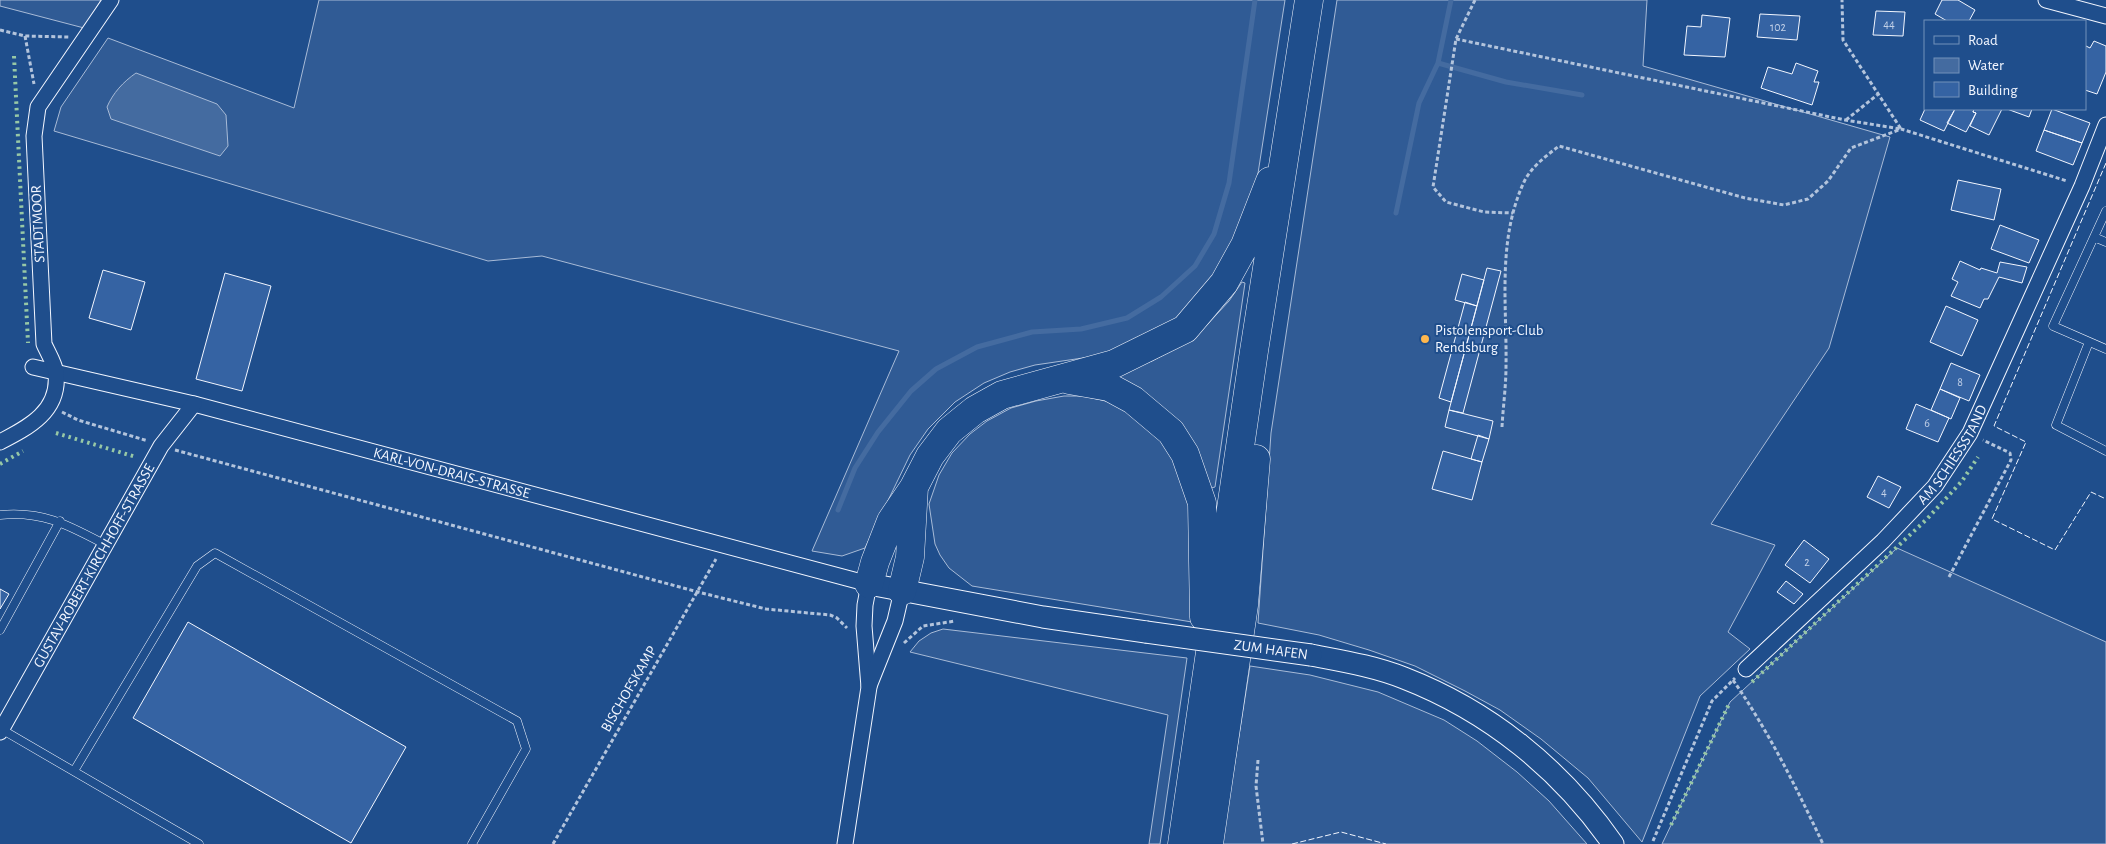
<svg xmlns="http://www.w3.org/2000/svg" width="2106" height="844" viewBox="0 0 2106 844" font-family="'Alegreya Sans',sans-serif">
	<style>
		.built { fill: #305b95; stroke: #a8bbd7 }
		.water { fill: #446ba0; stroke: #a8bbd7 }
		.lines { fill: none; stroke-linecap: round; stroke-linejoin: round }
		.stream { stroke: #446ba0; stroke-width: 5 }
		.building { fill: #3563a3; stroke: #f2f6ff }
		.lane-casing { stroke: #f2f6ff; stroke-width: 9 }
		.street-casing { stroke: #f2f6ff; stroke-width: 17 }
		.secondary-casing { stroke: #f2f6ff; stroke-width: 23 }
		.highway-casing { stroke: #f2f6ff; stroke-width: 29 }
		.path { stroke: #b3c4dc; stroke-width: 3; stroke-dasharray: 4 2.5; stroke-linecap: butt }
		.lane { stroke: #1f4e8c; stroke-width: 8 }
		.street { stroke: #1f4e8c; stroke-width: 15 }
		.secondary { stroke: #1f4e8c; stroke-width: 21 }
		.highway { stroke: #1f4e8c; stroke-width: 28 }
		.secondary-bridge-casing { stroke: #f2f6ff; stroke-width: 23; stroke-linecap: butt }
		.secondary-bridge { stroke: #1f4e8c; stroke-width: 21 }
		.hedge { stroke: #97c8a6; stroke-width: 4; stroke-dasharray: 2.5 4; stroke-linecap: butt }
		.fence { stroke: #f2f6ff; stroke-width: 1; stroke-dasharray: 6 2.5; stroke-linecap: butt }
		.poi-dot { fill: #ffb74d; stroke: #1f4e8c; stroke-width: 2 }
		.labels { text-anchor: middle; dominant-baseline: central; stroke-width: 4; stroke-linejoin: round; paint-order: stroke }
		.number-label { font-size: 12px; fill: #c3d1e8 }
		.street-label { font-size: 15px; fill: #f2f6ff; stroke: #1f4e8c }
		.poi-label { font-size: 15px; fill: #f2f6ff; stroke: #1f4e8c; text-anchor: start }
	</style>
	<rect width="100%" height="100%" fill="#1f4e8c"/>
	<path class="built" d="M0,0h101l-17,28 -84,-22z
		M319,0h966l-31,199 -20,52 -52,65 -72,38 -75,11 -25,7 -26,11 -29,19 -27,27 -18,26 -45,93 -23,8 -30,-5 87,-200 -357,-95 -54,5 -434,-130 7,-24 47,-69 186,70z
		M1337,0h310l-4,66 247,71 -61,211 -118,176 64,21 -47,87 22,17 -50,47 -58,146 -54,-64 -47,-39 -41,-29 -35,-19 -50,-25 -46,-16 -50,-15 -61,-12 13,-190z
		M1242,282l3,1 -30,204 -4,1 -12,-31 -94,-80 47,-16 26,-14 27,-20 24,-26z
		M1064,396h19l27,6 19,9 37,32 26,53v126l-220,-36 -23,-18 -9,-13 -5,-11 -6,-40 10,-29 13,-22 18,-19 17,-13 24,-13 25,-7z
		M1897,548l209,94v202h-444l68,-142z
		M943,629l244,29 -27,186h-11l19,-129 -258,-63 9,-11 12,-8z
		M1250,666l60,9 68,17 66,28 33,21 40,31 32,29 38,43h-365z"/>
	<path class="water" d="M136,73l81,31 9,11 2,31 -8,10 -109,-37 -4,-12c6,-14 16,-25 29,-34z"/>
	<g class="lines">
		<path class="stream" d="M1451,0l-13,63 68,19 76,13
			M1396,213l23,-110 19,-40
			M838,510l17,-42 23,-36 33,-41 25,-22 41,-22 55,-15 49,-3 46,-11 34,-21 34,-31 19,-32 15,-51 26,-183"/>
	</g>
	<path class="building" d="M1942,0h16l17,10 -6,11h-22l-12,-7z
		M1876,11l29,1 -2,24 -30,-1z
		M1760,14l40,2 -3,24 -40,-3z
		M1702,15l28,3 -5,39 -41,-2 3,-29 14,1z
		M2094,41l12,5v26l-9,22 -12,-4v-41l1,-3 4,2z
		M1796,63l22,8 -4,11h5l-7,23 -51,-17 7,-21 24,7z
		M1925,109h30l-11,22 -24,-11z
		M1955,109h19l-1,3 3,1 -10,19 -19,-9z
		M1974,109h28l-13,26 -19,-9 6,-13 -3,-1z
		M2007,109h25l-3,8z
		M2052,109l38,14 -8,20 -38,-13z
		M2044,130l38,13 -9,22 -37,-14z
		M1958,180l43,9 -7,31 -43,-10z
		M2000,225l39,15 -10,23 -38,-14z
		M1960,261l20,9 1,-2 16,5 3,-11 27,5 -5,16 -23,-6 -11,22h-4l-4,9 -29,-12 7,-14 -6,-3z
		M1487,268l14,3 -38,142 -14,-3z
		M103,270l42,12 -14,48 -42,-12z
		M225,273l46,13 -29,105 -46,-12z
		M1462,274l22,6 -7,26 -22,-6z
		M1465,302l12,4 -26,96 -12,-4z
		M1946,306l32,14 -16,36 -32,-14z
		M1951,363l29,12 -11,26 -29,-12z
		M1940,389l20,9 -9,21 -20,-9z
		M1916,404l33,14 -11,24 -32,-13z
		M1449,410l44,11 -4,18 -44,-12z
		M1478,435l11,4 -7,23 -11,-3z
		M1443,451l39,11 -10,38 -40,-11z
		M1878,476l23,11 -12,21 -22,-11z
		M1804,540l25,19 -19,24 -25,-18z
		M1786,581l17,13 -9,10 -17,-12z
		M0,589l9,5 -9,15z
		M188,622l218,125 -55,96 -218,-125z"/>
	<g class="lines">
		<defs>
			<path id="lane" d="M2106,211l-53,115 53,23
				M2094,237l12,5
				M2089,342l-33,83 50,26
				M0,515c44,-4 68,10 106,30
				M0,630l60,-109
				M1,729l198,115
				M74,771l123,-205 18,-13 302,168 9,28 -54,95"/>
			<g id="street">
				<path d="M2046,0l60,16"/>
				<path id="s1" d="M33,367l161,37 675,180 -4,21 -1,21 5,61 -24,157"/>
				<path d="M0,442c29,-15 60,-31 56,-69 -1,-9 -8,-20 -12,-29l-10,-208 4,-29 73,-107"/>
				<path id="s2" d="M1746,669l137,-128 52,-55 35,-53 112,-247 24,-61"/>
				<path d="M869,686l26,-65 7,-30"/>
				<path id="s3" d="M0,732l161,-286 33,-42"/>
			</g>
			<path id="secondary" d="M869,584l174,33 103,15
				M1311,655c31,6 63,11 93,23 85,33 157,91 209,166"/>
			<path id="highway" d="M1069,380l40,7 24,13 38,32 14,22 17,49 2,114
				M869,584l6,-22 16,-41 23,-34 16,-31 19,-25 26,-21 27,-15 112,-31 71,-35 39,-46 21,-38 25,-64
				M902,591l8,-34 4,-70
				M1182,844l72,-493 55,-351
				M1209,844l35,-239 12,-146"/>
		</defs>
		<use href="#lane" class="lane-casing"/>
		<use href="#street" class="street-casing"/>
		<use href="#secondary" class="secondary-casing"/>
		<use href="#highway" class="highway-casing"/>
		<path class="path" d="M1475,0l-19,39 -23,148 13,15 38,10 29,1
			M0,30l25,6 44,1
			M25,36l9,48
			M1456,39l389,81 56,9 -58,-89 -1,-40
			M1846,120l31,-25
			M62,412l16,8 70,21
			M1502,427c1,-20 4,-40 4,-61 1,-62 -9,-126 18,-184 7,-15 22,-26 35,-36l186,52 39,7 24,-6 20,-18 23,-33 50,-19 166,52
			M175,450l523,142 68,17 64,6 7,3 10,10
			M1949,577l62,-117 -1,-7 -27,-13
			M904,643l19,-17 32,-5
			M1733,680c36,52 63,107 90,164
			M1258,760l-2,26 7,58
			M1653,841l59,-140 23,-23
			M553,844l163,-285"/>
		<use href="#lane" class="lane"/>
		<use href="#street" class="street"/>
		<use href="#secondary" class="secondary"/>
		<use href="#highway" class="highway"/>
		<defs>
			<g id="secondary-bridge">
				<path id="s4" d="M1146,632l165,23"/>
			</g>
		</defs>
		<use href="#secondary-bridge" class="secondary-bridge-casing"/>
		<use href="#secondary-bridge" class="secondary-bridge"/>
		<path class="hedge" d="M14,56l14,287
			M56,433l80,24
			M0,464l23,-13
			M1752,682l175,-163 35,-38 16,-24
			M1671,825l59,-123"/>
		<path class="fence" d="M2106,163l-112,263 32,16 -34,77 63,31 36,-58 15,7
			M1292,844l49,-12 45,12"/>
	</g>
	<circle class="poi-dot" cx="1425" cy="339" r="5"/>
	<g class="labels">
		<g class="number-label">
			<text x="1889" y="24">44</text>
			<text x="1778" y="27">102</text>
			<text x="1960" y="382">8</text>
			<text x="1927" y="423">6</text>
			<text x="1884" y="492">4</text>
			<text x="1807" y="562">2</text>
		</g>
		<g class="street-label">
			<text transform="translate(38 224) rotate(-93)">STADTMOOR</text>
			<text stroke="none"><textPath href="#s2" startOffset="299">AM SCHIESSSTAND</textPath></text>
			<text stroke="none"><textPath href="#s1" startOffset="432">KARL-VON-DRAIS-STRASSE</textPath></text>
			<text stroke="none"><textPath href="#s3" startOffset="191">GUSTAV-ROBERT-KIRCHHOFF-STRASSE</textPath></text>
			<text stroke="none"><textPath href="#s4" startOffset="126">ZUM HAFEN</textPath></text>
			<text transform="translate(629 689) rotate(-60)">BISCHOFSKAMP</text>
		</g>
		<g class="poi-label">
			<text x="1435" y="330">Pistolensport-Club<tspan x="1435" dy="17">Rendsburg</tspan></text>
		</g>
	</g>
	<rect x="1924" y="20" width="162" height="90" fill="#1f4e8c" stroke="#7391ba"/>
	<rect x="1934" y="36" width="25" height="8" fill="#1f4e8c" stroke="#7391ba"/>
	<text x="1968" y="45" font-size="15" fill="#f2f6ff">Road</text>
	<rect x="1934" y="58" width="25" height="15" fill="#446ba0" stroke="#7391ba"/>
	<text x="1968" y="70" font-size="15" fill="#f2f6ff">Water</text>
	<rect x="1934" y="82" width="25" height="15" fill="#3563a3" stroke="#7391ba"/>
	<text x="1968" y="95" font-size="15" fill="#f2f6ff">Building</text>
</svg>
